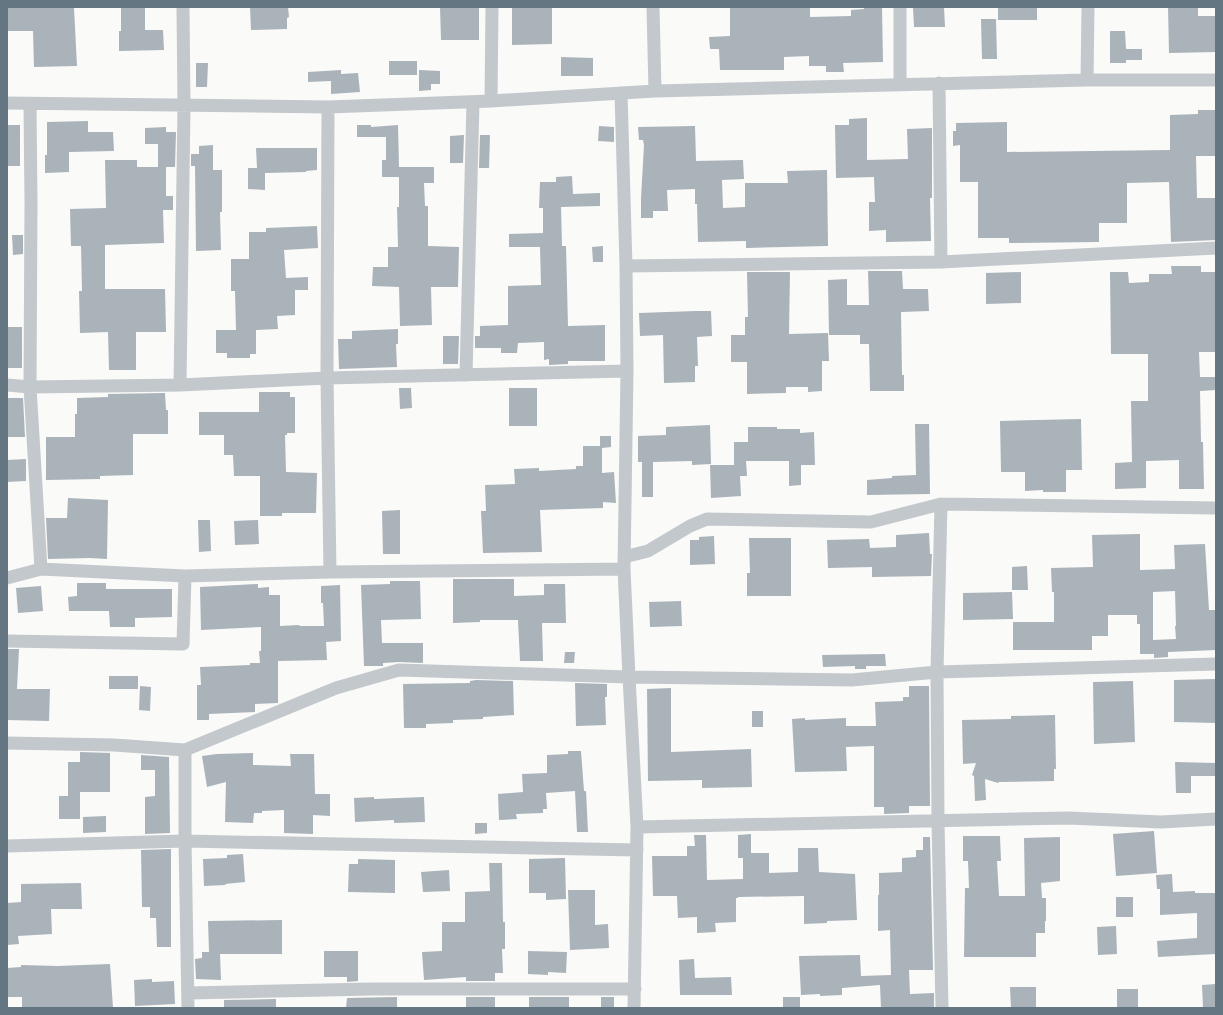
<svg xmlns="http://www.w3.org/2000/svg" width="1223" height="1015" viewBox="0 0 1223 1015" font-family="Cabin,sans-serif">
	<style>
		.building { fill: #aab3b9; fill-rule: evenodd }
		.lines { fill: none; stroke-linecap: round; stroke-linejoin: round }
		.minor { stroke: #c3c8cc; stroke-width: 13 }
	</style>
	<rect width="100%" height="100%" fill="#fafaf8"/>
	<path class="building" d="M7,7h17v1h50l3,58 -43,1 -1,-36h-26z
		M121,7h24v23h18l1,20 -45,1v-20h2z
		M250,7h38l1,10 -2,1v11l-36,1z
		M440,7h39v33h-38z
		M512,7h40v37l-40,1z
		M730,7h80v10l41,-1v-6l13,-1v-2h18l1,55 -40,1 1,9h-18v-6h-17v-10l-25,1v13h-64l-1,-21h-9l-1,-12 21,-1z
		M913,7h31l1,20h-31z
		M998,7h39v13h-39z
		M1168,7h30v9h18v36l-47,1z
		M981,19h15l1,40h-15z
		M1110,31h15l1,18h16v11h-16v3h-16z
		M561,57l32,1v18h-32z
		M389,61h28v14h-28z
		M196,63h12l-1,24h-11z
		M341,70v4l17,-1 2,19 -29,2v-13l-23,1v-10z
		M419,70l21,1v13h-9v6l-12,1z
		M1198,110h18v46h-20l1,42h19v42l-45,2 -2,-60 -42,1v40h-28v19l-90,1v-5h-31v-56h-18v-37l-7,1v-15h3v-8l51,-1v30l163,-2v-35l28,-1z
		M867,118v42l41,-1 -1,-30 25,-1v70h-2l1,43 -45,1v-12l-17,1v-29h6l-1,-25 -38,1 -1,-53h14v-6z
		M88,121v11h25l1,19 -45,1v20l-24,1v-18h2v-33z
		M7,125h13v41h-13z
		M357,125h14v2l27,-2 1,42h35v16h-10l1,23h3v40l31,1 -1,40h-27l1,38 -32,1 -1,-39 -27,-1 1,-19h15v-20h10l-1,-40h2v-30h-17v-17h4v-23h-29z
		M599,126l15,1v15l-16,-1z
		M695,126l1,35 47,-1 1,19 -22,1 1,28 22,-1v-24h43l-1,-12 40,-1 1,76 -82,2v-7l-48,1 -1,-38h-2v-15l-28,1 1,21h-15v7h-12v-20l3,-53 -1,-5h-4l-1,-13z
		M166,127v5h10l-1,35h-17v-23h-13v-16z
		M464,135l-1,28h-13v-27z
		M480,135h10l-1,33h-10z
		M213,145v25h9v42h-2l1,38 -25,1 -1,-85h-4v-12h8v-8z
		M256,148h61v22l-11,1v1l-41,1v17l-17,-1v-21h9z
		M105,160h32v7h29v29h7v14h-10l1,33 -59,2v44h60l1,43h-30v38h-27l-1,-38 -28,1 -1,-42h3l-1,-45h-10l-1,-37 36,-1z
		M572,176l1,18 27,-1v13l-39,1 1,39h4l2,80 37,-1v36h-37v3l-19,1v-6l-5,1v-18l-26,1 -1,10h-16v-5h-26v-12h5v-10l28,-1v-39l33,-1 -1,-38h-31v-13l34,-1v-25h-4l1,-26h16v-5z
		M317,226l1,22 -34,2 2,28 22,-1v13h-13v25l-18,1 1,13 -22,1v24h-6v4h-23v-5h-11v-23h20l-1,-39h-4v-32h18v-27h17v-4z
		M12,235h11v19l-10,1z
		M603,246v16h-10l-1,-15z
		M1171,266h30v6h15v80h-17l1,25h16v13l-16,1 1,51h2l1,47h-25v-29l-33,1v27l-31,1v-26l17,-1 -1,-61h17v-47h-37l-1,-82h18l1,11 20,-1v-8h23z
		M868,271h34l1,18h25l1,22 -28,1 1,63h2v16h-34l-1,-47h-9v-9h-31l-1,-55 19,-1v26h22z
		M747,272h43l-1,62 39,-1 1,28h-7v30l-14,1v-5h-22v6l-39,1v-32h-16v-27h14v-18h3z
		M1021,272v31l-35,1v-31z
		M696,311h15l1,25 -15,1 1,29h-3v16l-31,1 -1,-48 -23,1 -1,-23z
		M7,327h15v41h-15z
		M398,329v15h-2l1,23 -58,2 -1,-30h14v-8z
		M443,336h16l-1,28h-15z
		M399,388h12l1,20 -12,1z
		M509,388h28v38h-28z
		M259,392h31v5h5v36h-8v2h-2l1,37 31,1 -1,40h-34v3h-22v-40h-26l-1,-21h-9v-20h-25v-23h60z
		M165,393l1,17h2v24h-35v41l-33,1v3l-54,1v-43h29v-23h2v-16l31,-1v-3z
		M7,398h16l2,39h-18z
		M1081,419l1,51h-16v22h-23v-2l-18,1v-19h-24l-1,-51z
		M915,424h14l1,70 -63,1v-15l25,-2v-2l24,-1z
		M710,425l1,39 -19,1v-4l-39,1v35h-11v-35h-4v-26l28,-1v-8z
		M748,427h29v2h23v4l14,-1 1,33h-14v20l-12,1v-25h-43l1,15h-7l1,20 -30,2 -1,-33h24v-23h14z
		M600,436h11v11l-9,1v25l12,-1 2,31 -13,-1v6l-63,2 2,42 -59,1 -2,-42h5l-1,-26 30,-1 -1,-15 25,-1v3l37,-2v-3h7v-20h17z
		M26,459v22l-19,1v-22z
		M68,498l40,2 -1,59 -17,-1 -42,1 -2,-41h21z
		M400,510v44h-17l-1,-43z
		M198,520h12l1,31 -12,1z
		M258,520l1,24 -24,1 -1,-24z
		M929,533l1,21h2l-1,22 -59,1v-10l-44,1 -1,-28 42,-1 1,9 26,-1v-12z
		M1140,534v36l35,-1 -1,-24 31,-1 4,66h7v40l-48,2v5l-14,1v-4h-14v-30h-3v-9h-29v21h-16v14h-79v-28h41v-30h-2l-1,-24 42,-1 -1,-32zM1175,591l1,35h-1l1,13 -23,1v-48z
		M714,536l1,28 -25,1v-25h9v-3z
		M749,538h42v58h-44v-23h3z
		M1027,566l1,24h-16v-23z
		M453,579h61v17l30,-1v-11h21l1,39h-24l1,38h-23l-2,-41h-38v2l-27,1z
		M390,581h30l1,38 -40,1 1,23h41v20l-24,-1 -16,1v3h-19l-3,-81 29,-1z
		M77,583h29v6h66v28l-37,1v9h-25l-1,-16h-40l-1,-14 9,-1z
		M258,584v4l11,-1v8h11v31l19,-1 1,1h24l-1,-23h-2v-17l19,-1 1,56 -15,1 1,18 -49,1v42l-23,1v8l-46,2v6h-12v-35h4l-1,-18 50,-2v-2h10l-1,-12h2v-24l-60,3 -1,-43z
		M41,586l2,25 -25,2 -2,-25z
		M1012,592l1,27 -50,1v-27z
		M681,601l1,25 -32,1 -1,-25z
		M7,649h12l-2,40h33l-1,32 -42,-1z
		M565,652h10l-1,11h-10z
		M885,654l1,12h-20v3h-11v-3l-32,1 -1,-12z
		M109,676h29v13h-29z
		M1216,679v44l-42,-1v-42z
		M476,680l37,1 1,34 -31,2v2l-30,1v3l-27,1v4h-22l-1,-44 67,-1v-2z
		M1133,681l2,61 -41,2 -1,-62z
		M575,683l32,1v13h-2l1,28 -30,1z
		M140,686l11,1 -1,24 -11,-1z
		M909,686h20l1,120h-21v7l-25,1v-7h-10v-61l-28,1 1,24 -52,1 -3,-53 13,-1v2l41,-2v8h30l-1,-24 28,-1v-4h6z
		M671,688v64l80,-3 1,38 -50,1v-8l-54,1 -1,-92z
		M752,711h11v16h-11z
		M1055,715l1,54h-2v12l-55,1 -1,1 -13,-4 1,21 -11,1 -1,-25 -2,-1 4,-12 -13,1 -1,-44 49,-1v-3z
		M568,751h13l3,40h2l2,41h-11l-2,-41 -29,2 1,16h-4v4l-27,1 1,5 -18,1 -1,-26 25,-2 -1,-18 25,-1v-18l21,-1z
		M80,752l30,1v39h-30v27h-21v-23h9v-34h12z
		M253,753v12l38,1 -1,-12h24l1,40h15v22l-17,-1v19l-29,-1v-23l-22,1v2h-8l-1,10 -28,-1 1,-40 -19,5 -5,-31 15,-2z
		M141,755l28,2 1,76 -25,1v-37l10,-1v-26h-14z
		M1175,762l41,1v13h-25v17h-15z
		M374,797v2l50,-2 1,25 -31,1v-3l-39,2 -1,-24z
		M106,816v16l-23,1v-16z
		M475,823h12v10l-12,1z
		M1154,831l3,42 -41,3 -3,-42z
		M751,834v19h18v20l29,-1v-24h20l1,24 36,2 2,46 -30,1v2l-23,1v-28l-66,1v1h-2v24l-21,1 1,9 -19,1v-16l-19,1 -1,-22h-24l-1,-40h35v-10h8l-1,-11h12l1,45 36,-1v-21h-5v-23z
		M963,836h37l1,25h-4l2,35h26l-1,-58 36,-1v44l-19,2 1,15h4v23h-1v12h-9v24h-72l1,-69h4l-1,-27h-5z
		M923,837h7l3,133h-24l1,24 24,-1v15h-53l-1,-23 -38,3v7l-22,1v-2l-19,1 -2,-39 61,-1 1,21 30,-1 -1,-45 -12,1v-36h1v-22l23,-1v-14l14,-1v-7h7z
		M171,849v98h-14l-1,-29h-6v-11h-8l-1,-57z
		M243,854l2,28 -20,2 1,1 -22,1 -1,-27 24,-1v-3z
		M565,858l1,41 -20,1v-7h-17v-34z
		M358,859l37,1v33l-47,-1 1,-28h9z
		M489,863h13l1,59h2v27h-3l1,24h-8v8h-29v-4l-42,3 -2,-28 20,-1v-29h23v-30l25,-1z
		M449,870l1,21 -27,1 -2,-20z
		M1172,874l1,18 22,-1v2h21v61l-58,3 -1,-16 40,-3v-25l-37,2v-26h-3l-1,-14z
		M81,883l1,26h-31l1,25 -34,2 1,8 -12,1v-42l14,-1v-18z
		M568,890h27v35l13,-1 1,24 -39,2z
		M1116,897h17v20h-17z
		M282,920v34h-62l1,26 -25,-1 -1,-20 7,-1v-6h7l-1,-31z
		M1116,926l1,28 -19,1 -1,-28z
		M324,951h34v30l-11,1v-5h-23z
		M528,951l39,1 -1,21 -18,-1v3l-20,-1z
		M694,959l1,19 36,-1 1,18h-52l-1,-35z
		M110,964l3,44h-91v-11h-15v-29l14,-1v-2l36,1z
		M152,979v3l22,-1 1,23 -40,2 -1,-26z
		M1216,984v24h-13l-1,-23z
		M1010,987h26v21h-25z
		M1117,989h21v19h-21z
		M397,997v11h-51l1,-10z
		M466,997h29v11h-29z
		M529,997h40v11h-40z
		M601,997h13v11h-13z
		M783,997h17v11h-17z
		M276,999v9h-52v-8z"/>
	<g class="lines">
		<path class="minor" d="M653,7l2,84
			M1087,80l1,-73
			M939,83l2,179
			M900,84v-77
			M621,93l5,173 1,105 -3,198 5,108 8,150 -3,181
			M491,101l1,-94
			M7,103l321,4 163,-6 164,-10 432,-11h129
			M30,104l1,99 -1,184 11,182
			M328,107l-1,271 3,194
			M626,266l315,-4 275,-14
			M466,375l7,-273
			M7,385l23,2 150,-2 147,-7 300,-7
			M180,385l4,-279 -1,-99
			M941,504l-4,168 1,149 4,187
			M624,557l24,-6 42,-25 17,-7 164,3 70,-18 275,4
			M7,578l34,-9 144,7 145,-4 294,-3
			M7,641l176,3 2,-68
			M7,743l107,2 71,5 151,-62 63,-18 230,7 223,3 85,-8 279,-8
			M185,750v91l3,167
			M637,827l431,-9 93,4 55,-3
			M7,846l178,-5 452,9
			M188,993l184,-4h263"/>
	</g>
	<rect width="1223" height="1015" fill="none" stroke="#657683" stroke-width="16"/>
</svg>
